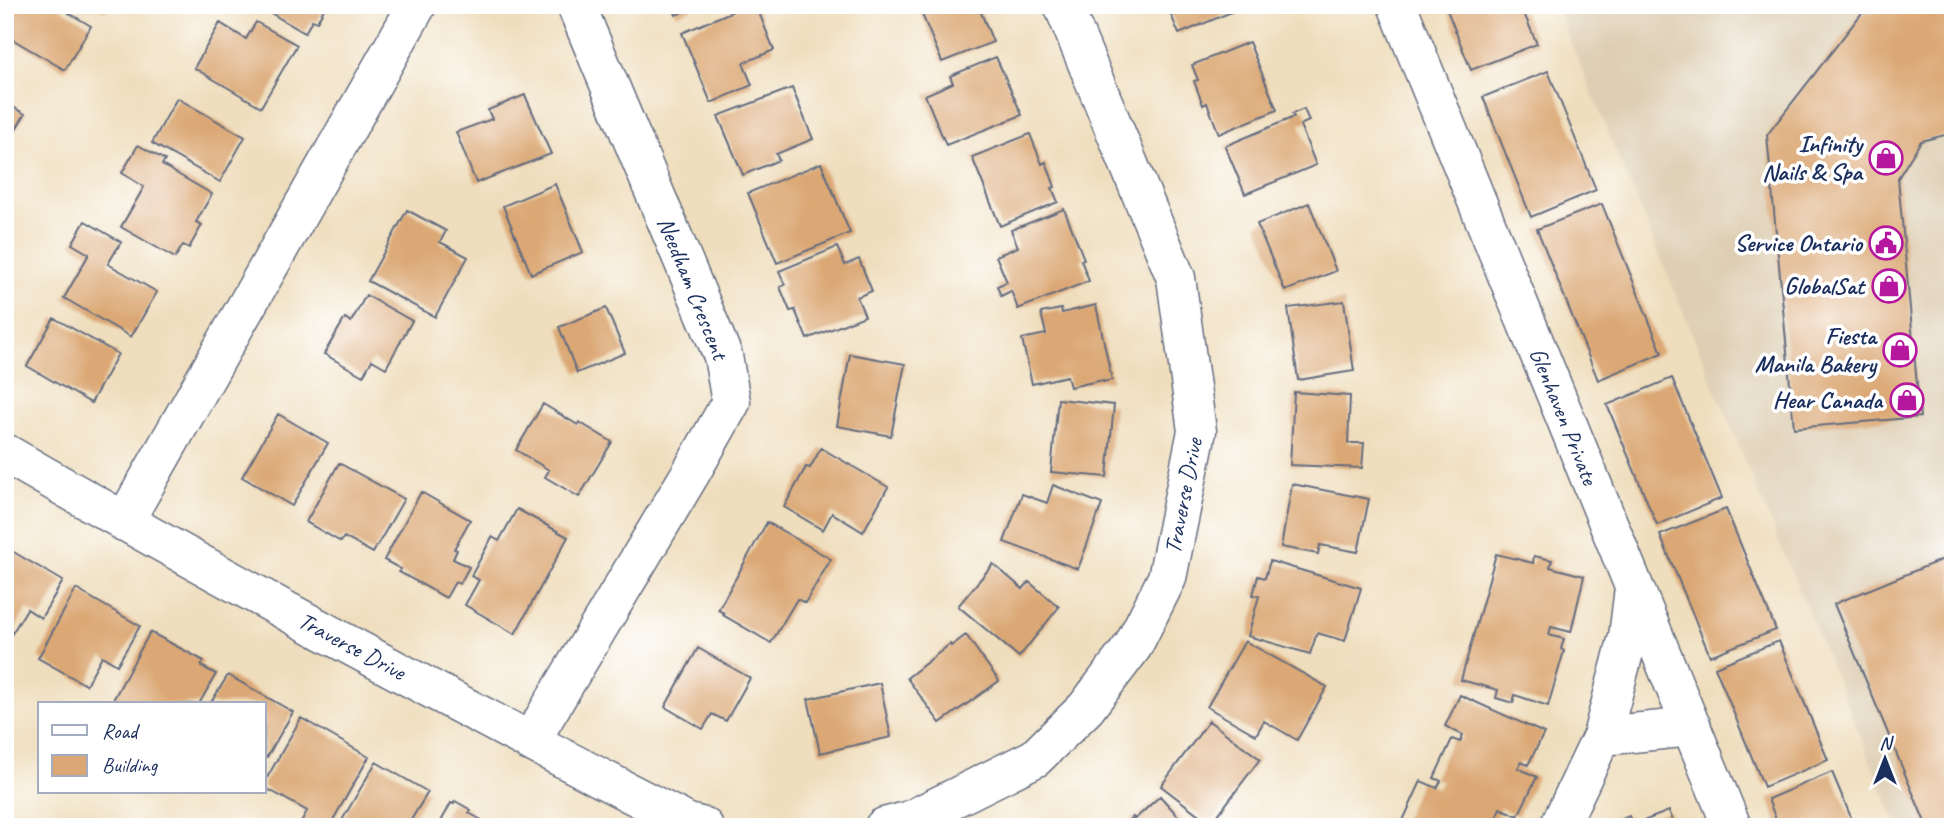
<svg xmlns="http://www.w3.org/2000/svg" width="1958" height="832" viewBox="0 0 1958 832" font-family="Caveat,sans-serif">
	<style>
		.built { fill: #decfb4 }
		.building { fill: #dba875 }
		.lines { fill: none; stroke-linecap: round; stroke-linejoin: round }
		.street-casing { stroke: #656c7f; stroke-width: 41 }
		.street { stroke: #fff; stroke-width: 38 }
		.labels { text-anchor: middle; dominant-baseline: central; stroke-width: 7; stroke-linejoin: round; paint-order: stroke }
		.poi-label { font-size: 24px; font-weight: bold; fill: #1b2f5e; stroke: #fff; text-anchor: end }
		.street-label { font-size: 24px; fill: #1b2f5e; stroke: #fff }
	</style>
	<rect width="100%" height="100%" fill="#fff"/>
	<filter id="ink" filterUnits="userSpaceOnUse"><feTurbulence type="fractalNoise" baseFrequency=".0143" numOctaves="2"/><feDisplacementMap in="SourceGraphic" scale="14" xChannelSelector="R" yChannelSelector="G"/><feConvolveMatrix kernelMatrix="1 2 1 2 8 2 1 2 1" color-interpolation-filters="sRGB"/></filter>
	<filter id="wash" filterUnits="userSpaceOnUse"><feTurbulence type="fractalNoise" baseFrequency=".00686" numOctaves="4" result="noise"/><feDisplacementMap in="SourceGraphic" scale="28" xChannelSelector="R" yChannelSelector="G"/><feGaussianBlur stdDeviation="1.57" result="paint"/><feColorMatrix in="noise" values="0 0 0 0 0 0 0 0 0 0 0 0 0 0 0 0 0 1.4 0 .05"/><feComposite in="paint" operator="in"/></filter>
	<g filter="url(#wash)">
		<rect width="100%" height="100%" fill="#efdebd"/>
		<path class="built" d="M1555,5h398v822h-55z"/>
		<g id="blocks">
			<path class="building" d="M5,5h50l36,21 -26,44 -60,-35z
				M84,5h25l-4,7 -7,-4 -1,2 -5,-4 -2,3z
				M257,5h69l-9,17 -5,-2 -7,13z
				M672,5h28l-24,10z
				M747,5h9l18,45 -31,13 9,22 -41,18 -29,-70z
				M918,5h60l15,37 -51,20z
				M1167,5h81l-69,29z
				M1445,5h72l3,8 3,-2 14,33 -66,26z
				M1934,5h19v128l-32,8 -23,37 22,239 -126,11 -27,-293 95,-122z
				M256,22l41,23 -36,62 -67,-39 26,-45 26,16z
				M1249,42l28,68 -58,24 -12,-31 -4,2 -9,-24 4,-1 -6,-15z
				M996,57l26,58 -76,30 -21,-50 28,-12 -3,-7z
				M1548,71l48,119 -65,27 -48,-120z
				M792,88l21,51 -37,15 3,6 -36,15 -25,-59z
				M525,95l26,59 -75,29 -20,-51 36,-13 -4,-9z
				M177,98l68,39 -25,45 -68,-39z
				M5,102l20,12 -20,33z
				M1304,109l5,12 -9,4 16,40 -71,29 -20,-48 69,-29 -2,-3z
				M1030,134l12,30 4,-2 9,25 -3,1 6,14 -58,24 -28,-69z
				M138,145l27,15 -3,5 50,29 -16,28 6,3 -13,23 -6,-3 -8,13 -54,-31 23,-40 -22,-14z
				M821,163l29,70 -73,30 -29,-70z
				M555,184l28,68 -52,22 -28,-68z
				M1309,203l27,68 -51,20 -28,-67z
				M1602,204l60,149 -64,27 -61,-151z
				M1064,209l20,50 -3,1 8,21 -71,28 -7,-18 -10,5 -4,-10 10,-4 -11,-26 22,-9 -7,-17z
				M407,210l39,21 -6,11 28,15 -33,60 -67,-36z
				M85,221l36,21 -13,22 49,28 -26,45 -67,-39 25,-44 -17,-10z
				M837,247l8,18 14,-6 13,32 -15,6 8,19 -58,23 -12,-29 -5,1 -10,-24 5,-2 -6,-14z
				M366,295l46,26 -26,47 -14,-8 -9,16 -39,-22 21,-36 6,4z
				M1344,301l10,70 -56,9 -10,-72z
				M1096,305l16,75 -9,2v-2l-33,7 -3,-11 -35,8 -10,-45 24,-5 -5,-21 20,-4 1,4z
				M606,308l19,45 -48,20 -18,-46z
				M54,318l64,36 -27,49 -64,-37z
				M850,354l55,10 -14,72 -54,-10z
				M1672,378l50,120 -65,27 -50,-120z
				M1294,392l56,4 -2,47h16l-2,25 -72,-3z
				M1058,399l56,6 -7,72 -56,-5z
				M543,404l35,21 1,-3 33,20 -33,55 -34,-20 4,-7 -33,-20z
				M278,414l50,29 -36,63 -50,-29z
				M821,448l67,39 -25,45 -31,-19 -9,17 -39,-23 22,-40 4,1z
				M339,463l65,36 -31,54 -29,-16 -3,5 -35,-20z
				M1292,484l77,15 -11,53 -38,-7 -2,9 -37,-7z
				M1053,485l49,19 -24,65 -74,-27 18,-48 25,9z
				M421,492l49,28 -16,29 3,1 -4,9 16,8 -9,17 -5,-2 -9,16 -47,-26 2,-3 -17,-9z
				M517,509l51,28 -53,97 -50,-29 14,-25 -8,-4 21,-39 7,4z
				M1726,509l50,121 -66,26 -50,-121z
				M767,522l64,37 -26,44 -8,-4 -26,44 -48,-28 1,-2 -6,-3z
				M5,547l58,34 -22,37 -14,-9 -22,36z
				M1496,554l37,9 1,-7 18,4 -2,7 34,9 -13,56 -20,-5 -2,8 15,4 -3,10 3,2 -16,55 -33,-11 -2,8 -17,-5 2,-8 -37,-10z
				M1953,555v272h-26l-93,-223z
				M1270,561l91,27 -16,53 -28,-8 -7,21 -62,-18 11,-40 -6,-1 5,-19 7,2z
				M993,564l30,25 6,-7 30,25 -40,50 -61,-51z
				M76,589l64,37 -23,39 -15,-9 -16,29 -48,-27z
				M150,632l54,29 -3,5 15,8 -17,30h-79l-7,-4z
				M966,635l33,46 -59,42 -33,-45 43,-34 1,2z
				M1245,641l82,46 -30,53 -33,-19 -8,14 -49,-28z
				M1779,641l49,119 -64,27 -49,-120z
				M698,648l52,30 -24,43 -14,-7 -9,15 -38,-22z
				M228,675l65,37 -26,45 -3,-2v-51h-54z
				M880,683l11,54 -71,16 -12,-54z
				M1460,695l84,38 -16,32 -7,-3 -3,6 19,9 -19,39 -18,-8 -3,8 6,2 -4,9h-99l21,-46 16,7 4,-7 -7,-3 18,-39 8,3 3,-7 -18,-9z
				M301,718l68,39 -40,70h-20l-8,-5 6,-11 -43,-24v-4z
				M1209,721l51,38 -49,65 -50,-38z
				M376,762l52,30 -17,28 11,7h-84z
				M1832,772l23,55h-76l-11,-28z
				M1160,796l28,31h-65l10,-10 2,2z
				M455,801l16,9 -2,3 25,14h-56l13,-24 3,1z
				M1669,811l6,14 -1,2h-59l-2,-4 16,-7 4,9z"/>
		</g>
	</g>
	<g filter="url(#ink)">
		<use href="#blocks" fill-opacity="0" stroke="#656c7f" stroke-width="2"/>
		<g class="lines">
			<defs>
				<path id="street" d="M1397,5l335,822
					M5,453c224,130 453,252 683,370l16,4
					M124,522l293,-517
					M1602,736l26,-99 6,-49
					M530,742l162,-271 39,-69 -8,-46 -147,-351
					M884,827l26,-7 125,-62 51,-50 47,-62 34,-68 30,-147 -21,-153 -113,-273
					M1559,827l43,-91 90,-9"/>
			</defs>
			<use href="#street" class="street-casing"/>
			<use href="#street" class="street"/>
		</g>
	</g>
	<defs>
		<symbol id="shop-ring" viewBox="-11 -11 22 22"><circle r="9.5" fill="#fff" stroke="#b5179e" stroke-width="1.5"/><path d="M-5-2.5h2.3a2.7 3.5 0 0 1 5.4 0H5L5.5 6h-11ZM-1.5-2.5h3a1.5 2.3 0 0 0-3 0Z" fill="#b5179e"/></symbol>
		<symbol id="civic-ring" viewBox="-11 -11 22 22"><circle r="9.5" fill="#fff" stroke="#b5179e" stroke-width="1.5"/><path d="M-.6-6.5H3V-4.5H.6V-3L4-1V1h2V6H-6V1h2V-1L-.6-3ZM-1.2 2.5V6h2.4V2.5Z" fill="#b5179e"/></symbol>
	</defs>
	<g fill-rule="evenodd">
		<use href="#shop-ring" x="1867" y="139" width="38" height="38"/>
		<use href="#civic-ring" x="1867" y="224" width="38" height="38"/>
		<use href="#shop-ring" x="1870" y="267" width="38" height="38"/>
		<use href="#shop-ring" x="1881" y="331" width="38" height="38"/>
		<use href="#shop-ring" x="1888" y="381" width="38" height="38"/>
	</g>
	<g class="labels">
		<g class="poi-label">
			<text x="1862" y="144">Infinity<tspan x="1862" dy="28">Nails &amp; Spa</tspan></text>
			<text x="1862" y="243">Service Ontario</text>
			<text x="1864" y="286">GlobalSat</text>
			<text x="1876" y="336">Fiesta<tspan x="1876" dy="28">Manila Bakery</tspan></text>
			<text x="1882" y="400">Hear Canada</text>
		</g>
		<g class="street-label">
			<text transform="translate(693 288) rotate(68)">Needham Crescent</text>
			<text transform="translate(1564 416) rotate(68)">Glenhaven Private</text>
			<text transform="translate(1183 496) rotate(-79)">Traverse Drive</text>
			<text transform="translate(352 646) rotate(28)">Traverse Drive</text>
		</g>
	</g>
	<rect width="1958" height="832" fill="none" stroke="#fff" stroke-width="28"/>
	<rect x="38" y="702" width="228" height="91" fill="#ffffff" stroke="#a4acbf" stroke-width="2"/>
	<rect x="52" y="725" width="35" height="10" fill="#ffffff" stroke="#a4acbf" stroke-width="2"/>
	<text x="102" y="738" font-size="21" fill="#1b2f5e">Road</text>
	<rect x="52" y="755" width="35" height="21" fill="#dba875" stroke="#a4acbf" stroke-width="2"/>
	<text x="102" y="772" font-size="21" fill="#1b2f5e">Building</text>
	<g transform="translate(1885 759)" stroke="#ffffff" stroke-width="5" paint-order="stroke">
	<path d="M0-5L12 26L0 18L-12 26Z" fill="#1b2f5e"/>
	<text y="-10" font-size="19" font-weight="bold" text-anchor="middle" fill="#1b2f5e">N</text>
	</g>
</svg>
